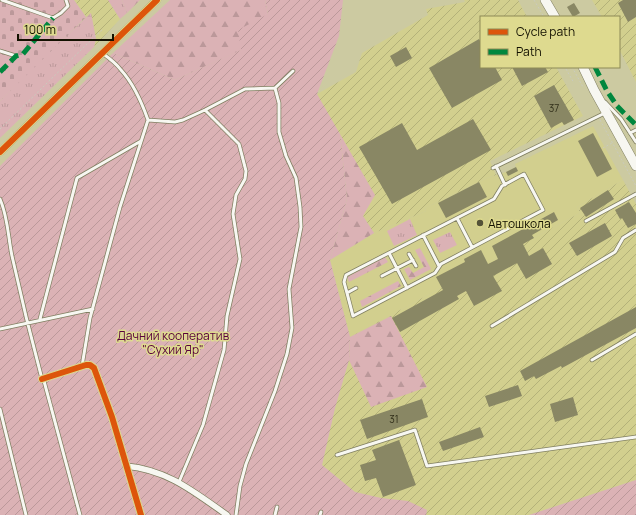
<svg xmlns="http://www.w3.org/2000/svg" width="636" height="515" viewBox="0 0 636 515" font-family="Manrope,sans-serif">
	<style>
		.built { fill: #d2cf8e }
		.industrial { fill: url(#industrial-furrows) }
		.grass { fill: url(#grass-tufts) }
		.forest { fill: url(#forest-firs) }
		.cemetery { fill: url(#cemetery-stones) }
		.garden { fill: url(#garden-furrows) }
		.building { fill: #898764 }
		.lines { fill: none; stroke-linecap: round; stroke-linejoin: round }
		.service-casing { stroke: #807f61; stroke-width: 4.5 }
		.minor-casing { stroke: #807f61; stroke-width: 7 }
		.tertiary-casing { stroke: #807f61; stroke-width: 8 }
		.primary-casing { stroke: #807f61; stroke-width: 10 }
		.path { stroke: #cacabd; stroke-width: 1; stroke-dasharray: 2 2; stroke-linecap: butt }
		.service { stroke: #f7f7f1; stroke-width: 3 }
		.minor { stroke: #f7f7f1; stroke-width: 5.5 }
		.tertiary { stroke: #f7f7f1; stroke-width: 7 }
		.primary { stroke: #f7f7f1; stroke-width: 9 }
		.quiet { stroke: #00873e; stroke-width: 5; stroke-dasharray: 10 5; stroke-linecap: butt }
		.cycleway-casing { stroke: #deda8f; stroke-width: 8 }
		.cycleway { stroke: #dd550b; stroke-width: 6 }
		.poi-dot { fill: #545238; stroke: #deda8f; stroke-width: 1.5 }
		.labels { text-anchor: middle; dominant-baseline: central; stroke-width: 3; stroke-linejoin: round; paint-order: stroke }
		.number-label { font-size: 10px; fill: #302e19 }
		.poi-label { font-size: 12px; fill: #131100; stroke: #deda8f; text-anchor: start }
		.park-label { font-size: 12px; fill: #59003d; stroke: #deda8f }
	</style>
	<defs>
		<pattern id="industrial-furrows" width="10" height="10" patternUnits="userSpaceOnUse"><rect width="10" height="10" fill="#d2cf8e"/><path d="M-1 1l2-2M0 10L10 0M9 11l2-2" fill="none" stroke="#b3b179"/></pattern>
		<pattern id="grass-tufts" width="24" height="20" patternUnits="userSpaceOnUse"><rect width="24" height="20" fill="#dbb2b5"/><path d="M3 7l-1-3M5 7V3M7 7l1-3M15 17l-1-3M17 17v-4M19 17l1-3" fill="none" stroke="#bb989a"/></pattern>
		<pattern id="forest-firs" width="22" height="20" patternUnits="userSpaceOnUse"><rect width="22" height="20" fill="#dbb2b5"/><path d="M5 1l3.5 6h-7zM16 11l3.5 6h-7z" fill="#bb989a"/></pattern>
		<pattern id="cemetery-stones" width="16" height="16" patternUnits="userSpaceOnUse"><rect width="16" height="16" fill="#dbb2b5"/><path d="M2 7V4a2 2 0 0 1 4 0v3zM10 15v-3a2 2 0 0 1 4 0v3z" fill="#bb989a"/></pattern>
		<pattern id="garden-furrows" width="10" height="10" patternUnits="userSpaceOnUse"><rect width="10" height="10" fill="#dbb2b5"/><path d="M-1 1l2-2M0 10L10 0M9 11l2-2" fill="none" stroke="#bb989a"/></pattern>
	</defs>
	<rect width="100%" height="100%" fill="#cccaa1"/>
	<path class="built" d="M593,126l30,54 -46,27 3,6 -230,124 -20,-77 44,-27 52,-22 -1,-3 62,-30 19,-6 10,-5 -1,-3z"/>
	<path class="industrial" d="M74,0h34l12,19 -26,28 2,-8 -5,-25 -5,3z
		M464,0h54l9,17h-46v50h75l27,49 -93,45 6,14 -9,3 -62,30 1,3 -52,22 -11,-17 -46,-122 39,-22 6,-19 66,-38 -2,-6 39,-7z
		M592,0h44v82l-17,-33v-32h-17z
		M623,180l13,24v276l-107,35h-103l1,-5 -72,-18 -33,-27 13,-57 14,-48 1,-23 230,-124 -3,-6z"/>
	<path class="grass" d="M108,0h14l5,13 -7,6z
		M91,13l5,26 -2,8 -94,91v-37l29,-30z
		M410,219l7,16 -23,11 -7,-15z
		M450,232l7,13 -17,8 -7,-13z"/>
	<path class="forest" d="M122,0h18l-13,13z
		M170,0h95l3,14 -26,36 -67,30 -62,-27z
		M340,134l35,61 -12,21 11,17 -44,27 17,-61z
		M420,248l11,21 -21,11 -6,-11 5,-2 4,6 11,-6 -9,-17z
		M385,257l3,5 -39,20 -2,-5z
		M398,281l3,5 -39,21 -2,-6z
		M391,316l36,71 -56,20 -22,-47 1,-23z"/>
	<path class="cemetery" d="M0,0h74l12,17 -86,84z"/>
	<path class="garden" d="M265,0h78l-4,36 -22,58 23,40 7,65 -17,61 20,77 -1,23 -14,48 -13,57 33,27 26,6 27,3 19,9 -1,5h-426v-349l113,-113 62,27 66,-30 -3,-20 30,-16z
		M636,480v35h-107z"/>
	<path class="building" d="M623,0h13v17l-8,5 -10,-19z
		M574,3l6,10 -7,4 -6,-10z
		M479,39l2,4v24h14l7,13 -50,28 -23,-40z
		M406,47l6,11 -16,9 -6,-11z
		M512,67h33l3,5 -26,14z
		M554,85l20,35 -10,5 -2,-3 -11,6 -17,-32z
		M473,119l18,31 -99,54 -33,-57 43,-24 15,27z
		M593,133l19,36 -15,8 -19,-36z
		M516,167l2,4 -10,5 -2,-4z
		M479,182l8,15 -41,21 -8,-15z
		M608,190l6,9 -28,18 -6,-9z
		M629,202l7,11v11l-8,4 -6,-10 -2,1 -5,-9z
		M554,212l4,8 -26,15 2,3 -11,6 6,12 14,-8 9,16 -26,15 -9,-16 -24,13 9,15 -28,15 -8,-15 -9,5 2,3 -59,33 -8,-14 51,-28 -7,-13 29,-15 -1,-3 17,-9 7,14 10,-5 -6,-13z
		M605,223l7,13 -35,20 -8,-13z
		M636,307v21l-74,40 -1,-2 -25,13 -2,-3 -9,5 -5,-10z
		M518,385l4,11 -33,11 -4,-11z
		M573,397l5,18 -23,7 -5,-18z
		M422,399l6,18 -61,22 -7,-19z
		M480,427l4,10 -41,14 -4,-9z
		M399,440l17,45 -33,12 -7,-19 -11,3 -5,-16 16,-5 -4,-10z"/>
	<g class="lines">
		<defs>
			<path id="service" d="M2,0l51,18 8,-5 7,-7 -2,-6
				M0,51l16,5
				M102,53c7,5 14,10 19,17 12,13 21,33 27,50l27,2 8,-2 22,-10 40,-21 30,-1 18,-17
				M605,102l16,17 15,23
				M630,133l6,-3
				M496,166l9,19
				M493,168l112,-55
				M0,199c8,18 8,38 12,57 9,41 19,82 30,123l2,2 36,134
				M457,218l15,29
				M586,221l50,-27
				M423,235l16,31
				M389,253l18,35
				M409,254l7,12
				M382,276l31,-16
				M347,293l6,23 82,-43 6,-9 102,-54 -19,-36 -22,12 -8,13 -148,76 -2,7 3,11 9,-5
				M40,319l37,-141 64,-37
				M492,326l123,-74 8,-14 13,-8
				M0,329l93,-20
				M592,360l44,-26
				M82,366l8,-48 30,-111 28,-87
				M0,409l26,106
				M337,455l78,-25 12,36 209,-29
				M179,482l24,-57 21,-75 3,-34 13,-57 -7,-45 3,-19 9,-16 1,-8 -7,-27 -34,-34
				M236,515l4,-29 6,-22 29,-73 12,-37 5,-26 -3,-39 12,-62 -1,-20 -4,-29 -10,-22 -7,-24v-29l-4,-15
				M275,515l2,-8
				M320,515l1,-3"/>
			<path id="minor" d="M42,379l44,-14h4l4,3 18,49 29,98
				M126,466c42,4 68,26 101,49"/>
			<path id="tertiary" d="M0,152l157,-152"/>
			<path id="primary" d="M545,0l10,17
				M583,67l11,23 42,76"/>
		</defs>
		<use href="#service" class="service-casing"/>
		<use href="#minor" class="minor-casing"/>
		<use href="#tertiary" class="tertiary-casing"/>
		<use href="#primary" class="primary-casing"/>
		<path class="path" d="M534,0l10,17
			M572,67l11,20
			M566,69l8,14
			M600,120l36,66
			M0,129l89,-87 14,-13
			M603,148l9,-5"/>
		<use href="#service" class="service"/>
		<use href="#minor" class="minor"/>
		<use href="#tertiary" class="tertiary"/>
		<use href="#primary" class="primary"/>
		<path class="quiet" d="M595,67l12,24 10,15 19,19
			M0,72l16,-16 7,-2 30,-36"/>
		<defs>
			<path id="cycleway" d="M0,152l157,-152
				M42,379l44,-14h4l4,3 18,49 29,98"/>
		</defs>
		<use href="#cycleway" class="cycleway-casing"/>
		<use href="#cycleway" class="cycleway"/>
	</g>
	<circle class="poi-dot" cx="480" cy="223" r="4"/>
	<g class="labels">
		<g class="number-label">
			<text x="554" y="108">37</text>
			<text x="394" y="419">31</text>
		</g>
		<g class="poi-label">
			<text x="488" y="223">Автошкола</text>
		</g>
		<g class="park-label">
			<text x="173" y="335">Дачний кооператив<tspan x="173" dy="14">"Сухий Яр"</tspan></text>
		</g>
	</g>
	<rect x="480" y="16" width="140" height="52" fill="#deda8f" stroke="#8d8a56"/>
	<rect x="488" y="29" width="20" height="6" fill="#dd550b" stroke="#8d8a56"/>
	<text x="516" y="36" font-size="12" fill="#131100">Cycle path</text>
	<rect x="488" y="49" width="20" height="6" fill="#00873e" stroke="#8d8a56"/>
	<text x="516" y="56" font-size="12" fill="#131100">Path</text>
	<path d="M18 34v6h95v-6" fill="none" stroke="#131100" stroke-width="2"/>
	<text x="24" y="34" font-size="12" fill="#131100" stroke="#deda8f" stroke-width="3" paint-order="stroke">100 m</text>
</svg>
